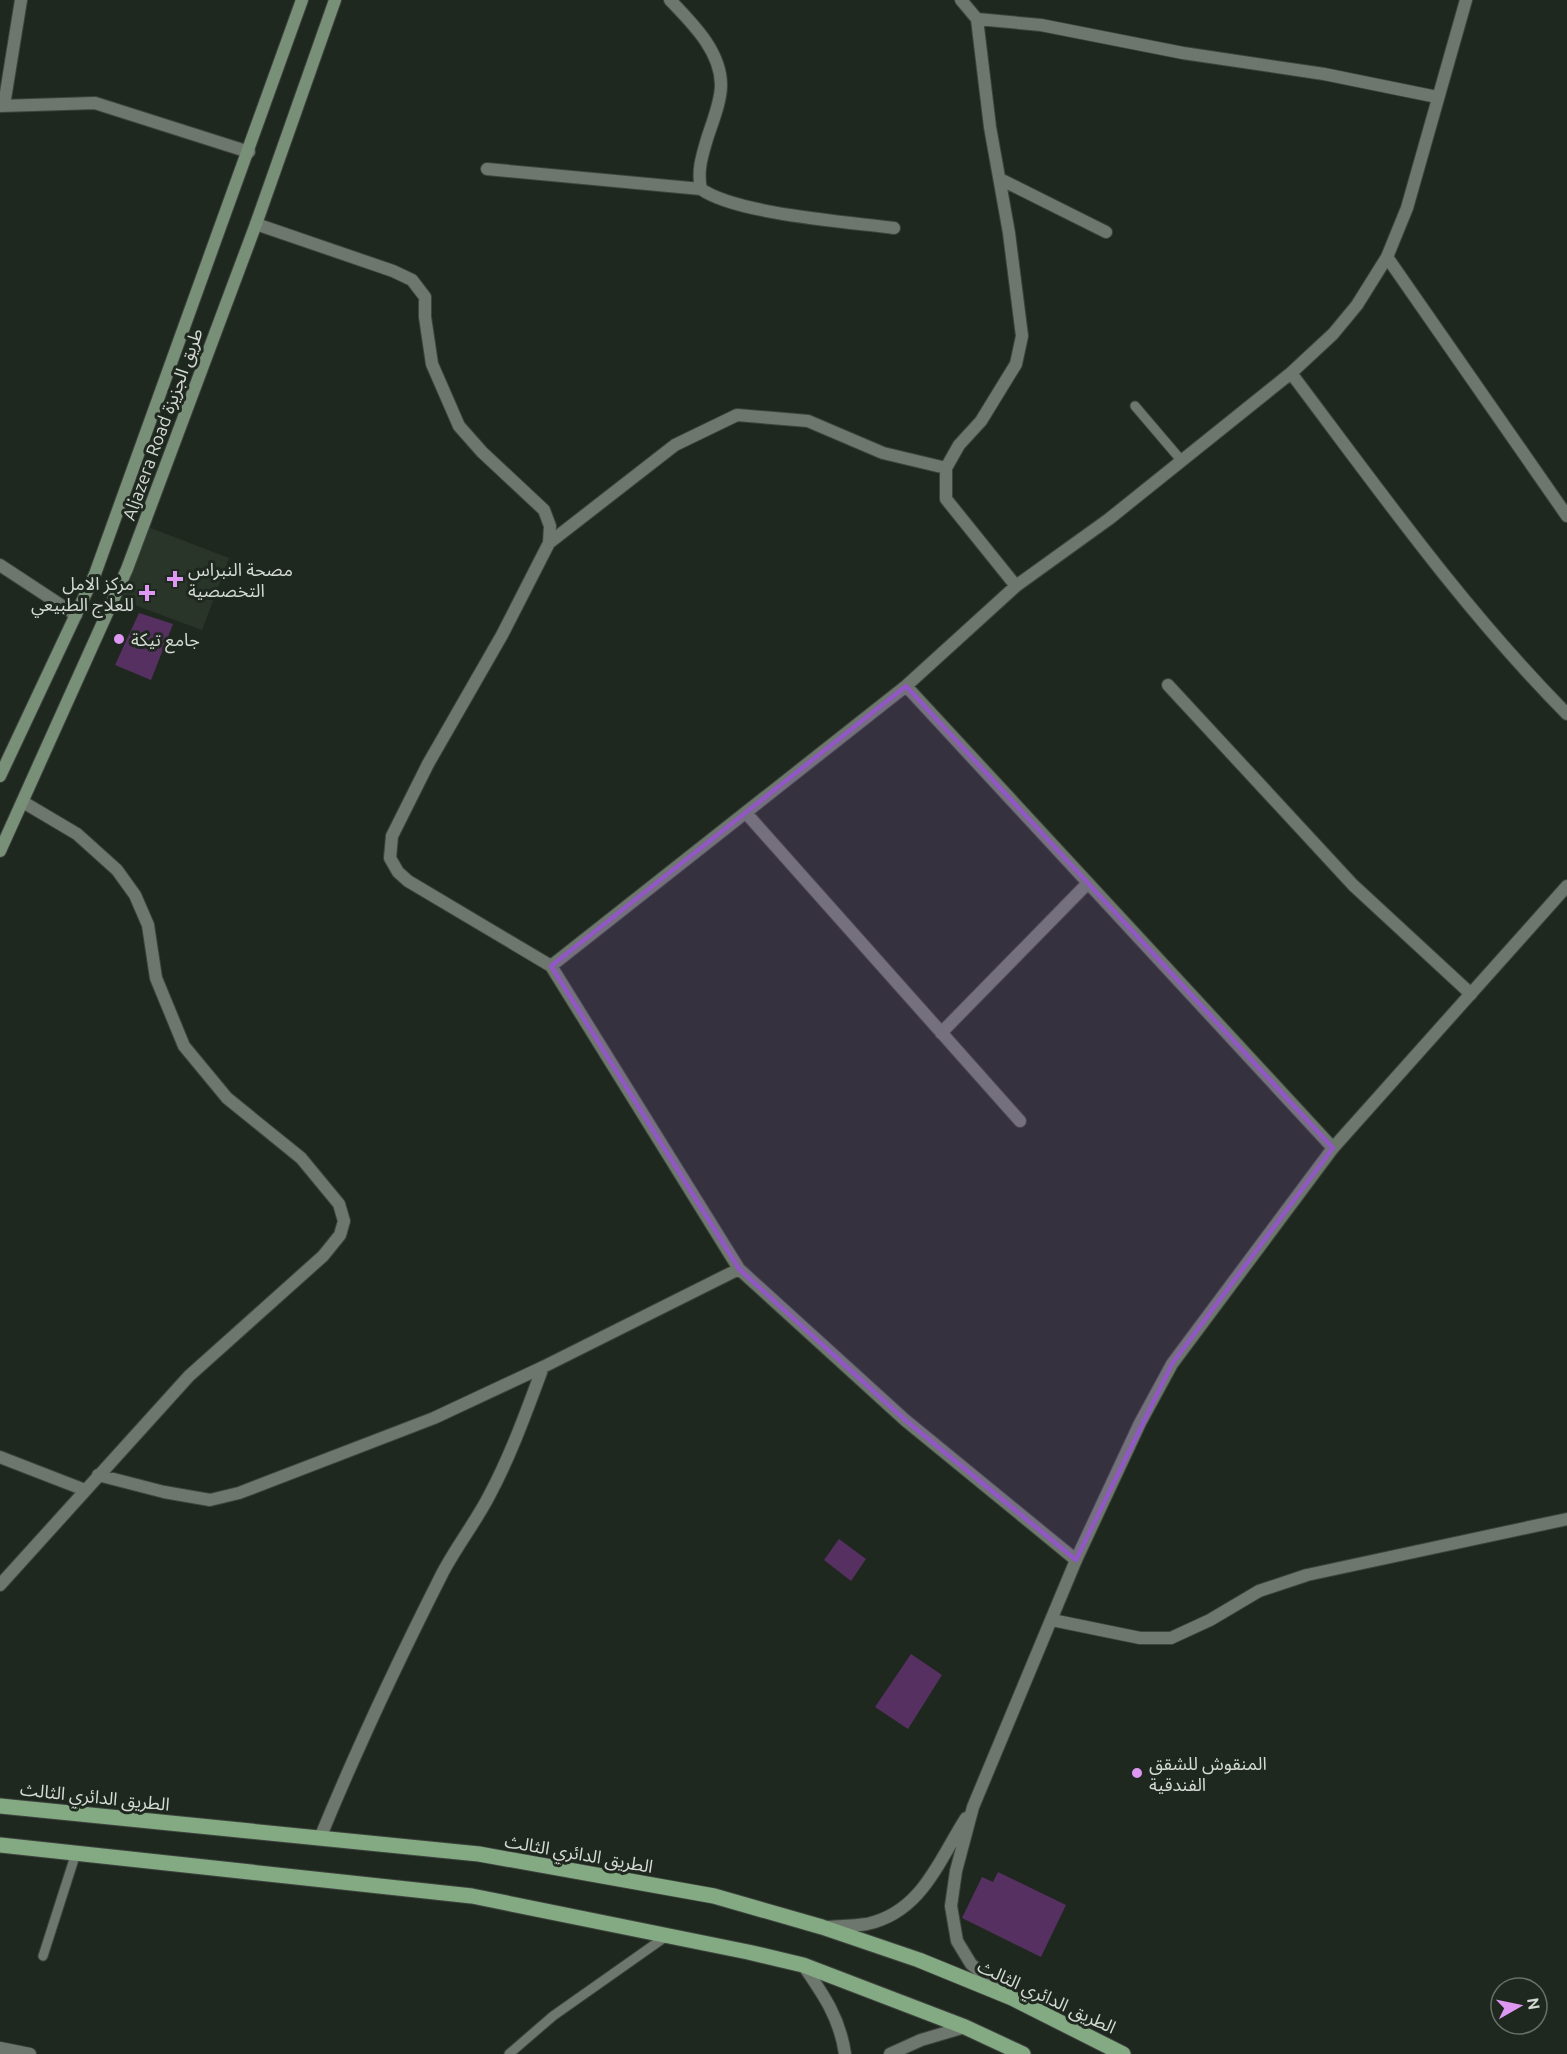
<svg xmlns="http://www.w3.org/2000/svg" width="1567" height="2054" viewBox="0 0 1567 2054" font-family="Ubuntu,'Noto Sans Arabic',sans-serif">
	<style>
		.built { fill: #293528 }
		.building { fill: #563061 }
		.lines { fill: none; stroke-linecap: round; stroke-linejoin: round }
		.service-casing { stroke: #3e443e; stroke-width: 11 }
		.minor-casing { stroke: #3e443e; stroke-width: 14 }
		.tertiary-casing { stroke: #3e443e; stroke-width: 14 }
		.secondary-casing { stroke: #3e443e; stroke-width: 14 }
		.primary-casing { stroke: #3e443e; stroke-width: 17 }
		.service { stroke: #6e776d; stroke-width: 9 }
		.minor { stroke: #6e776d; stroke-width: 12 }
		.tertiary { stroke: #6e776d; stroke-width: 12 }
		.secondary { stroke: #799078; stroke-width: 12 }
		.primary { stroke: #84aa83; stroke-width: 15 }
		.marked { fill: #9157c4; fill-opacity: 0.2; stroke: #9157c4; stroke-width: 4.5; stroke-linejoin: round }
		.poi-dot { fill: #de98f3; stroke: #1f281f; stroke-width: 2 }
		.labels { text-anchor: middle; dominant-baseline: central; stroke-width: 6; stroke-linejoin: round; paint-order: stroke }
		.street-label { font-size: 18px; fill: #d4d9d4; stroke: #1f281f }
		.poi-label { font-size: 18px; fill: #d4d9d4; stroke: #1f281f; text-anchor: start }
	</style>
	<rect width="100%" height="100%" fill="#1f281f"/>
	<path class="built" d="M148,527l81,31 -27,72 -81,-30z"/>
	<path class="building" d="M139,613l34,11 -22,56 -36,-15z
		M839,1539l27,20 -15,22 -27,-21z
		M911,1654l31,21 -34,54 -33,-22z
		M998,1872l68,33 -25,52 -79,-39 20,-41 11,5z"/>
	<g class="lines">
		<defs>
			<path id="service" d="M1135,406l46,54
				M43,1956l33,-103
				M509,2054l44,-38 115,-81"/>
			<path id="minor" d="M670,0c22,23 51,51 51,85 0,17 -9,38 -14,54 -5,17 -10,32 -6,50
				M961,0l16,19 13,108 19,106 13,103 -6,28 -35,57 -22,24 -13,23v31l70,87
				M977,19l64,6 142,28 141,21 113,23
				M4,105l17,-105
				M0,106l95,-3 154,49
				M487,169l214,20c35,25 147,33 193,39
				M1000,179l106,53
				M256,224l137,47 19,9 13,17v20l7,47 27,62 23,26 62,58 6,16 -1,17 -47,92 -74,129 -36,72 -2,22 8,14 10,9 143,85 188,303 166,151 171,140
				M1387,257l180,259
				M1291,373c88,117 173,237 276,341
				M549,543l126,-98 62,-30 71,6 75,32 63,15
				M0,565l76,50
				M1168,685l185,200 118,109
				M906,686l427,462
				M746,813l274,308
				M551,966l355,-280 110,-100 93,-67 182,-146 42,-39 24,-29 30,-48 20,-49 59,-208
				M941,1033l146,-149
				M0,1457l85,33
				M98,1475l66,17 46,8 29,-7 195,-75 109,-51 196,-98
				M0,1585l189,-209 134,-120 17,-21 4,-14 -5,-17 -38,-46 -74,-60 -43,-52 -28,-68 -8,-53 -13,-30 -18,-25 -40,-36 -54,-32
				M1052,1620l88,18h31l39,-18 49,-29 48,-16 260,-56
				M320,1838c37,-90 78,-177 122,-264 14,-27 33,-51 47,-78 22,-41 38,-86 54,-129
				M803,1965c20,29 37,53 42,89
				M0,2048l30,6
				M890,2054l31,-14 44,-13"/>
			<path id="tertiary" d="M825,1927c14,-1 29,-1 42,-3 55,-12 72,-64 99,-106
				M1006,1993l-35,-29 -14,-23 -6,-35 5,-35 17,-64 103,-247 64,-137 32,-59 161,-216 234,-262"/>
			<path id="secondary" d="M0,776l95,-202 207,-574
				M0,851l127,-282 129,-345 79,-224"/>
			<path id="primary" d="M0,1806l479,48 235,42 108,31 97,33 93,38 111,56
				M0,1845l472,51 276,56 55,13 162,62 58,27"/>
		</defs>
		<use href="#service" class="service-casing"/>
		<use href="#minor" class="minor-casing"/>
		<use href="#tertiary" class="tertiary-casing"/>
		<use href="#secondary" class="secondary-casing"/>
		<use href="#primary" class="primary-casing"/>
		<use href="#service" class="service"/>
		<use href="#minor" class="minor"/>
		<use href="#tertiary" class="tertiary"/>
		<use href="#secondary" class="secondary"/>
		<use href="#primary" class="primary"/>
	</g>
	<path class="marked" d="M906,686l427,462 -161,216 -96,196 -171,-140 -166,-151 -188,-303z"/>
	<g class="poi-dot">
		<path d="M172 570h6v6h6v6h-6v6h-6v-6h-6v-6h6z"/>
		<path d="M144 584h6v6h6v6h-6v6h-6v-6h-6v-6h6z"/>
		<circle cx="119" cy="639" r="6"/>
		<circle cx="1137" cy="1773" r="6"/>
	</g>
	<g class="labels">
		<g class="street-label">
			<text transform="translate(162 424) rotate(-70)">Aljazera Road طريق الجزيزة</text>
			<text transform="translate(95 1796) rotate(6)">الطريق الدائري الثالث</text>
			<text transform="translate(579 1853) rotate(10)">الطريق الدائري الثالث</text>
			<text transform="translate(1047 1996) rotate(25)">الطريق الدائري الثالث</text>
		</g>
		<g class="poi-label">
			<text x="188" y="569">مصحة النبراس<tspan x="188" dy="21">التخصصية</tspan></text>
			<text x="134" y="583" text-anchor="end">مركز الامل<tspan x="134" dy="21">للعلاج الطبيعي</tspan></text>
			<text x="131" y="639">جامع تيكة</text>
			<text x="1149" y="1763">المنقوش للشقق<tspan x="1149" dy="21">الفندقية</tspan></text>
		</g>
	</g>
	<g transform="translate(1519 2006) rotate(81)"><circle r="28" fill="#1f281f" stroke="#676f67" stroke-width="1.5"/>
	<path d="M0-4.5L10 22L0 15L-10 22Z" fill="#de98f3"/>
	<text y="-9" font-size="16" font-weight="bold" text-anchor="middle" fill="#d4d9d4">N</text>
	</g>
</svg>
